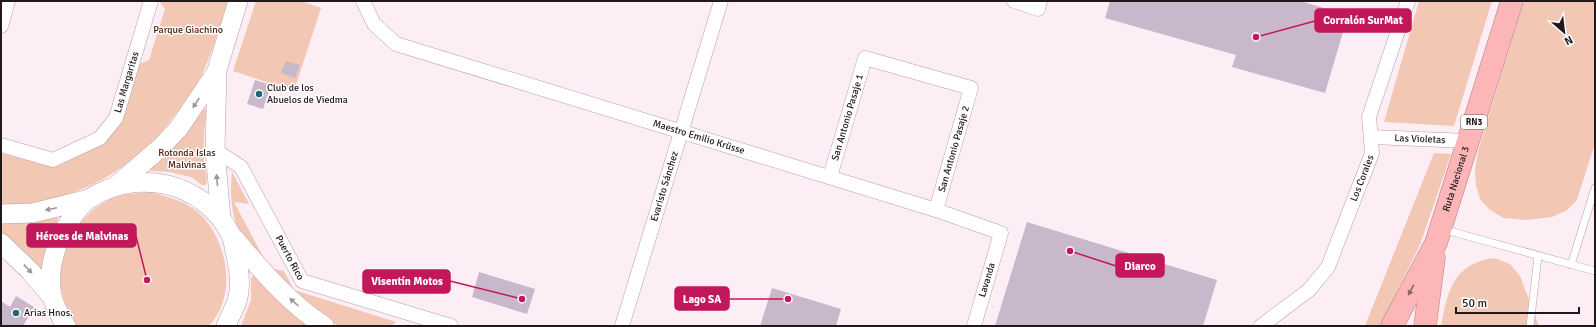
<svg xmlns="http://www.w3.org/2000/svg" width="1596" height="327" viewBox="0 0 1596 327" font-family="Signika,sans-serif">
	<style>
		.green { fill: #f2c7b3 }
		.building { fill: #c9b8cb }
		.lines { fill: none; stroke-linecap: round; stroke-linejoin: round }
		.lane-casing { stroke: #b79fa9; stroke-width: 8 }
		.street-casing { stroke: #b79fa9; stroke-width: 15 }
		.secondary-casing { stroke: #b79fa9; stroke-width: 20 }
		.highway-casing { stroke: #af7f81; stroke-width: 23 }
		.lane { stroke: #fff; stroke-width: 7 }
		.street { stroke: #fff; stroke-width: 14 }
		.secondary { stroke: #fff; stroke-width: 19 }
		.highway { stroke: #fcb6b7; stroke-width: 22 }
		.oneway { fill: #9b9799 }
		.oneway2 { fill: #8e676a }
		.poi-dot { fill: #1f6973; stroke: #fff; stroke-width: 1.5 }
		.labels { text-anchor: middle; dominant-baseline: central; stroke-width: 3; stroke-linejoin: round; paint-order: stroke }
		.shield { fill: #fff; stroke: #645d60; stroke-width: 1 }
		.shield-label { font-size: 9px; font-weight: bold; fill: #21181c }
		.park-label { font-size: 10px; fill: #4d220b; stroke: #fff }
		.street-label { font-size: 10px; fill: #21181c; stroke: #fff }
		.poi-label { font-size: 10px; fill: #21181c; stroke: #fff; text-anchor: start }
		.leader { fill: none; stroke: #c2185b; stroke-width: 1.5 }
		.callout-dot { fill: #c2185b; stroke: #fff; stroke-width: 1.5 }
		.callout { fill: #c2185b; stroke: #c2185b; stroke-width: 1.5 }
		.callout-label { font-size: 11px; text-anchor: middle; font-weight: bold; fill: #fff }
	</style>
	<rect width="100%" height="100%" fill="#fdedf4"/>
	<path class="green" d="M159,1h69c-8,23 -14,47 -24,69 -4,11 -12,21 -19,31 -32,48 -73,82 -130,97 -18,5 -35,7 -54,6v-51l46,13 13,-1 38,-19 39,-81 12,-5 16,-51z
		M256,1h45l20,7 -27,83 -61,-20z
		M1419,1h73l-38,125 -70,-4z
		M1524,1h71v142l-18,57 -10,10 -15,7 -26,3 -22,-2 -14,-8 -10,-11 -4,-14 -1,-16 3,-18z
		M205,108l2,3c-3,16 -4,32 -3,48 0,9 4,17 2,26h-4l-11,-8 -21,-5 -19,-1 -2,-2z
		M1434,153l17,1 -31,91 -40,81h-15z
		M232,172l17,32 -15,-2 35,66 15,3 10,19 102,32c-2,2 -5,4 -8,4 -6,1 -47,1 -51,-1 -24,-11 -87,-67 -97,-91 -9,-20 -10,-40 -8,-62z
		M151,192c18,5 38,10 52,25 25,28 34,79 6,109h-132c-9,-15 -17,-31 -17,-49 0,-35 28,-75 63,-82 9,-2 19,-2 28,-3z
		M57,217l1,3 -12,26 -3,27 -42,-41v-10z
		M1494,258l16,6 10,12 19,50h-98c7,-36 12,-62 53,-68z
		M255,275l58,51h-72l10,-26v-22z"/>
	<path class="building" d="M1110,1h190l48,14 -23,78 -93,-26 4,-12 -131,-37z
		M286,61l14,4 -5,13 -14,-5z
		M255,80l16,5 -8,24 -16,-5z
		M1027,222l190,58 -14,46h-208z
		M479,272l56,17 -8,25 -55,-17z
		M772,288l69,21 -5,17h-76z
		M16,296l18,11 -11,19h-22v-25l9,6z"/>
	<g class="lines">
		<defs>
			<path id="lane" d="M1442,229l153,42
				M1571,265l24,-77
				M1530,326l8,-70"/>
			<g id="street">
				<path id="s1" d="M363,1l11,23 22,20 540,166 65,23 -27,93"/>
				<path d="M1014,1l24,8 2,-8"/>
				<path d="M1,26l7,-25"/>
				<path id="s2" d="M1371,137l97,4"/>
				<path id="s3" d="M1,145l52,15 47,-22 16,-20 35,-117"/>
				<path id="s4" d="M215,150l26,17 61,114 149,45"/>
				<path id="s5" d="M830,177l35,-119 106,30 -35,122"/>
				<path id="s6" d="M622,326l99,-325"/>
				<path id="s7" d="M1261,326l48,-36 19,-23 44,-114 -3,-36 39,-116"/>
			</g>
			<path id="secondary" d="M117,185l43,-37 19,-20 38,-57
				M1,214l32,-1 56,-14
				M221,219l-6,-69 2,-80 21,-69
				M234,238c27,32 55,65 90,88
				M1,243l29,28 22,26
				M66,326c-5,-9 -12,-20 -14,-30 -4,-21 1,-43 10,-62 6,-11 16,-28 27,-35 48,-32 114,-17 141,34 4,7 4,16 6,23 3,13 5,32 1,45 -3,9 -8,17 -11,25"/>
			<g id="highway">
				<path id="s8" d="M1392,326l44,-83 76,-242"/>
				<path d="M1425,326l9,-68"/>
			</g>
		</defs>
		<use href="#lane" class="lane-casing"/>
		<use href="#street" class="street-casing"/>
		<use href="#secondary" class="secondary-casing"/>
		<use href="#highway" class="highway-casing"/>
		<use href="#lane" class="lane"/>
		<use href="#street" class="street"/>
		<use href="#secondary" class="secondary"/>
		<use href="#highway" class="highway"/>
	</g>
	<defs><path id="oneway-solid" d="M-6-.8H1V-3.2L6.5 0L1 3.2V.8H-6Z"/></defs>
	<g class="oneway">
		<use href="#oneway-solid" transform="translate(196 103) rotate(123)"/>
		<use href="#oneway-solid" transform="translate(217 180) rotate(-95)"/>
		<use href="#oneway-solid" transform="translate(51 209) rotate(168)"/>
		<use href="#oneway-solid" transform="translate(28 269) rotate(47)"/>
		<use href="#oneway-solid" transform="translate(294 302) rotate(-138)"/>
	</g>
	<use class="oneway2" href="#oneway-solid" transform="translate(1411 290) rotate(118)"/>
	<g class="poi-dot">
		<circle cx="259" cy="94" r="4"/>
		<circle cx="16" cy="313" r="4"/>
	</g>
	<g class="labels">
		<rect class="shield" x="1461" y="115" width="26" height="14" rx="3"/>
		<g class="shield-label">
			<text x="1474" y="122">RN3</text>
		</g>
		<g class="park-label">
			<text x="188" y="30">Parque Giachino</text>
			<text x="187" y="153">Rotonda Islas<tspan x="187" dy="12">Malvinas</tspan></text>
		</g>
		<g class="street-label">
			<text stroke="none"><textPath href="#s3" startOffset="169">Las Margaritas</textPath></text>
			<text stroke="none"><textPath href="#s5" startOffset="62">San Antonio Pasaje 1</textPath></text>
			<text stroke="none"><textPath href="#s1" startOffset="372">Maestro Emilio Krüsse</textPath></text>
			<text stroke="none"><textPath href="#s2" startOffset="49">Las Violetas</textPath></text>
			<text transform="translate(954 149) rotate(-74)">San Antonio Pasaje 2</text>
			<text stroke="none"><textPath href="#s7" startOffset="185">Los Corales</textPath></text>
			<text stroke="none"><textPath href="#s8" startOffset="161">Ruta Nacional 3</textPath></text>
			<text stroke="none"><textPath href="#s6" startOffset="146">Evaristo Sánchez</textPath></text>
			<text stroke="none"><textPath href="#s4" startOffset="134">Puerto Rico</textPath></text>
			<text transform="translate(987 280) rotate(-73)">Lavanda</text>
		</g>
		<g class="poi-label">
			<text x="267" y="88">Club de los<tspan x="267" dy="12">Abuelos de Viedma</tspan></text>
			<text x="24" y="313">Arias Hnos.</text>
		</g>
	</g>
	<path class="leader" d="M1256 37L1315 21M147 280L136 236M1070 251L1116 266M522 299L450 281M788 299L729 299"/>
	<g class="callout-dot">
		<circle cx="1256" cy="37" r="4"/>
		<circle cx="147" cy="280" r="4"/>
		<circle cx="1070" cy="251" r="4"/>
		<circle cx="522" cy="299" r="4"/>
		<circle cx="788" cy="299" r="4"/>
	</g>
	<g class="callout">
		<rect x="1315" y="9" width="96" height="23" rx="4"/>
		<rect x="27" y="224" width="109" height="23" rx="4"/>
		<rect x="1116" y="254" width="48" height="23" rx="4"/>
		<rect x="363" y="270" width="87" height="23" rx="4"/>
		<rect x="675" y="287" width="54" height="23" rx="4"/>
	</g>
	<g class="callout-label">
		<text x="1363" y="24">Corralón SurMat</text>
		<text x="82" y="240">Héroes de Malvinas</text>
		<text x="1140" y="270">Diarco</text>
		<text x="407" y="285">Visentín Motos</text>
		<text x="702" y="303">Lago SA</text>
	</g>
	<rect width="1596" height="327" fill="none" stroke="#21181c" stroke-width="4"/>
	<g transform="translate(1564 32) rotate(152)" stroke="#ffffff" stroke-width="3" paint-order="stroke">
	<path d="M0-3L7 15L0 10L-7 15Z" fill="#21181c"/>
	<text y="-6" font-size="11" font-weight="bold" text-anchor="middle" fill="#21181c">N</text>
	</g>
	<path d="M1456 307v6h123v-6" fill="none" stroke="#21181c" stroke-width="2"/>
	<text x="1462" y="307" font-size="12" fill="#21181c" stroke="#ffffff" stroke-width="3" paint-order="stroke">50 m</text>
</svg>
